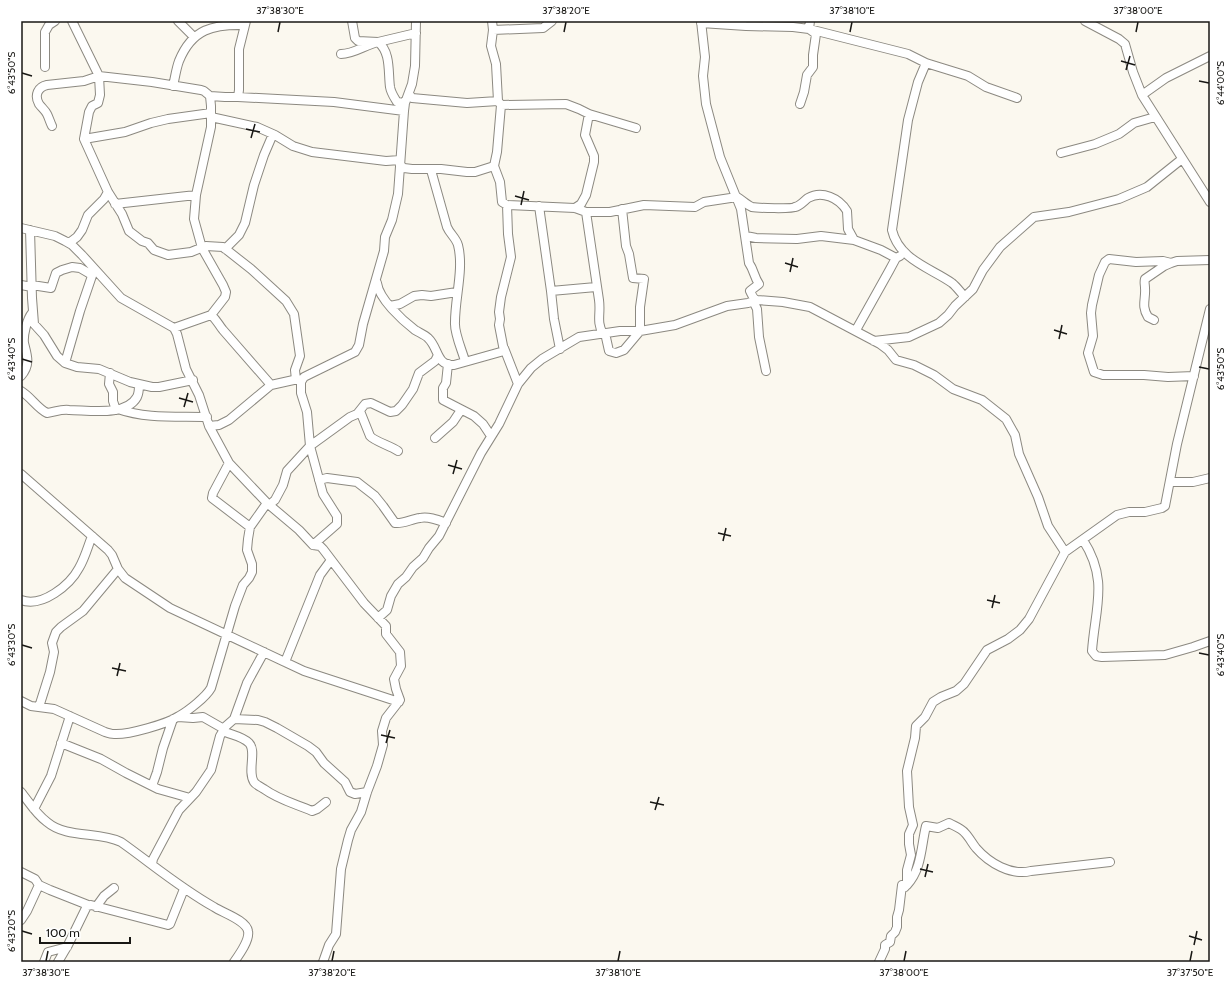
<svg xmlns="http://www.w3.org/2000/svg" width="1231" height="983" viewBox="0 0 1231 983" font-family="Cabin,sans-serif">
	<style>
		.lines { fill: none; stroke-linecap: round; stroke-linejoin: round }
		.minor-casing { stroke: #8c8981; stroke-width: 10 }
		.minor { stroke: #fff; stroke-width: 8 }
		.ticks { fill: none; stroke: #181714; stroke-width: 1.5 }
		.neatline { fill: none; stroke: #181714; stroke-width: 1.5 }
		.ticks-label { font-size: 10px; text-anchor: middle; fill: #181714 }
	</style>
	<rect width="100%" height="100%" fill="#fbf8ef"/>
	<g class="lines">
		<defs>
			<path id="minor" d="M72,21l27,55 53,6 49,8 3,1 6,5 1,10v21l-15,68 -2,24 8,29 21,37 3,7 -1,5 -14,18 -37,13
				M178,21l16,16
				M352,21l3,17 3,3 20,1 38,-9
				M701,21l4,36 -2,19 3,28 14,53 21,52 8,54c5,7 5,14 10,21l-9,7c2,4 3,8 7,9l26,2 27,5 70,37 8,6 8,10 18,5 20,10 19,14 29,11 24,19 9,16 4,19 19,43 10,29 17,26
				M1085,21l34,18 6,5 8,28 9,23 68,107
				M701,23l45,3 47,1 16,2 99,25 18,9 42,13 18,11 31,11
				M493,30l50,-2 9,-7
				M341,54c13,0 24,-9 37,-12 13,10 10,30 12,45 1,6 4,10 7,15l8,1
				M926,63l-8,19 -10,38 -16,110c7,30 39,38 60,53 5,4 9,10 13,14
				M45,67v-35l4,-7 6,-4
				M173,86c2,-8 3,-17 6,-25 13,-32 34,-37 66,-36
				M409,94l3,4 55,5 31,-2
				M1142,95l24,-17 44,-22
				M210,96l15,1h13l96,5 70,9
				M238,97l1,-7v-41l7,-28
				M800,104l4,-12 3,-17 6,-8v-12l3,-21 -7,-5 1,-8
				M501,105l65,-1 13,5 10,5 47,14
				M211,117l46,10 18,8 18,11 19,6 74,9 14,-1
				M52,126c-2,-4 -3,-8 -5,-12 -2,-4 -5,-6 -8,-10 -5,-9 -1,-17 8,-19l37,-4 15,-5 1,19 -2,8 -6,3 -3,6 -5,27 24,53 14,22 7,17 13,10 6,2 6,7 14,5 23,-3 15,-6 17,1 28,22 23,21 12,11 8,13 6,42 -5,14 1,10
				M84,139l41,-7 26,-9 17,-4 43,-6
				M1061,153l34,-9 24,-10 15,-11 21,-6
				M400,165l4,3 8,1h29l26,3h8l19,-6
				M431,170l16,57c3,7 9,11 11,18 6,24 -3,52 -3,77 -1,11 7,28 10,39
				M115,204l81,-9
				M507,205l68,3 11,4h24l34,-7 51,2 9,-5 33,-5c5,3 10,8 15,10 5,1 40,2 43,0 5,-1 9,-6 13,-9 14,-8 31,0 39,13l1,18 6,11 27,10 15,8
				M539,206l12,85 45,-4
				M575,208l6,-4 5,-9 8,-33v-6l-9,-21 4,-21
				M586,212l13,88c2,14 -3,21 4,34
				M21,228l34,8 10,5 7,4 10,10 39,43 53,30 3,6 9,35 13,26 10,31 20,37 38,40 32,27 14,15 7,1 3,3 41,54 22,23v8l14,18 1,14 -7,13 2,10 4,11 -14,18 -4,13 1,14 -6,21 -10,26 -6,20 -10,18 -3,10 -7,29 -5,65 -7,11 -6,17
				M30,230l2,68 2,26 10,11 13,21 8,7 12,4 22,2 31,13 22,5h7l34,-7
				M746,236l10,2 41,1 24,-3 33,4
				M69,243l8,-6 5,-7 6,-15 16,-16 4,-7
				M225,249l14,-14 6,-12 9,-38 10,-30 9,-21
				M377,283c2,16 25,37 38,47 5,3 10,5 13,8 11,10 8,28 26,27l50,-14 -5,-26 1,-6 -1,-7 2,-15 10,-40 -3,-23 -1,-29 -5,-3 -2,-20 -6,-16 3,-14 4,-47 -3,-4 -2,-37 -5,-18 2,-16 -1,-9
				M21,285l11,2
				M32,285l19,3 5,-15 6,-3 10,-3 8,1 12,7
				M551,291l3,28 6,30
				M753,301l4,8 2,28 7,34
				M390,306l10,-2 14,-8 8,-1 9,1 26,-4
				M211,315c6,5 7,9 12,15l48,55 27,-6 3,3 3,-5 51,-25 4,-7 4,-21 21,-73 1,-14 7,-17 6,-26 6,-83 1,-8 7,-19 3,-18 1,-45
				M1154,320l-6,-3c-7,-11 -2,-18 -3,-29 0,-4 -1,-5 0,-9l19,-13 7,-3
				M856,330l33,-59 7,-13 4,-2
				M605,333l4,18 7,2 8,-3 16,-19v-24l4,-28 -11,-1 -4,-24 -3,-8 -4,-37
				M874,341l35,-4 30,-14 9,-8 7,-9 18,-17 10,-19 17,-23 34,-30 35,-5 50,-13 28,-12 35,-28
				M504,348l14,36
				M65,363l15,-52 14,-41
				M448,364l-2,19 -3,5v12l31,16 9,8 8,12
				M110,373l-1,11 4,8v9l3,9
				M21,376c10,-11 6,-21 3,-33 -1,-8 3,-24 8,-30
				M1194,376l-26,1 -24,-2h-41l-9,-3 -6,-19 5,-17 -2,-23 1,-8 7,-30 6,-13 4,-3 27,3 27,-1 8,2 6,-2 33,-1
				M301,382v11l6,19 3,34 13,48 14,22v8l-24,21
				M21,391c10,6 16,17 26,22 8,-1 14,-4 22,-3 19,0 57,7 68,-13 2,-4 2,-8 2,-12
				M118,409c28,10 60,7 89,8
				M360,411l10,25c4,5 21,10 28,15
				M209,426l10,-1 10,-5 42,-35
				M435,438l18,-16 8,-12
				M229,463l-16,30 -1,5 38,29
				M21,474l87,76 4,5 6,14 7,9 45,30 134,63 95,31
				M319,480l8,-2 30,4 18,14 8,10 12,17c9,1 16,-4 25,-5 8,-2 18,2 26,5
				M1170,482h23l17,-4
				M269,505l6,-5 8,-15 4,-14 23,-25 40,-29 7,-3 8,-10 6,-1 19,9 6,-1 6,-6 11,-16 6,-16 16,-12 2,-4
				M1083,540c26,40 12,68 9,111l4,5 6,1 63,-2 28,-8 17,-6
				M21,600c21,8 49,-15 58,-32 6,-10 9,-22 13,-32
				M378,618l9,-8 4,-14 7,-12 8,-7 7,-10 10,-9 6,-10 10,-12 42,-83 18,-29 19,-40 13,-16 11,-9 37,-22 41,-6h20l35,-6 52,-19 21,-3 7,-3
				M285,662l35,-87 11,-15
				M21,701l10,5 23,3 51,23c3,1 6,2 9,2 14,1 53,-10 65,-18 9,-5 27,-19 32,-28l24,-82 8,-21 6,-7 3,-6v-8l-5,-14 1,-11 2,-12 17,-24
				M39,707l11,-35 4,-20 -2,-9 4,-11 5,-5 22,-16 35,-42
				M178,717l15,1 10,-1 21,12
				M234,719l24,1 7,2 12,6 31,18 8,6 8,11 21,19 5,10 5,2 12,-2
				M223,731c8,4 19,5 26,12 8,8 -2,28 5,39 2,3 7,5 10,7 15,11 32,15 48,22l5,-2 9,-7
				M61,743l40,16 25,14 32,16 32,9
				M152,786l5,-14 6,-24 10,-29
				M21,792c8,10 15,22 26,30 20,17 51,9 74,20 31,22 59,46 93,65 9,6 32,13 34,24 2,9 -9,24 -14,31
				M34,809l17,-33 19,-60
				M152,864l1,-5 26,-49 17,-18 15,-22 9,-34 6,-10 8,-7 13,-36 17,-31
				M21,872l14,7 4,6 11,5 38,15
				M907,885c15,-16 14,-39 19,-59l12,2 11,-5c5,3 12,5 16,10 4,4 7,10 11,15 13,15 35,28 55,23l79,-9
				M96,907l8,-11 10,-8
				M21,920l6,-9 12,-26
				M44,962l4,-10 19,-5
				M58,962l10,-17 19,-39 4,-1 77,20 2,-1 14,-35
				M879,962l6,-13v-4l5,-3 1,-6 4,-4 2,-5v-10l2,-7 3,-25 3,2 2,-5v-12l4,-15 -2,-11v-10l4,-9 -4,-18 -2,-36 8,-33 1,-12 9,-9 8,-15 8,-5 15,-6 8,-7 23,-34 21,-11 12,-9 9,-11 36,-67 52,-37 12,-3h16l17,-4 3,-2 12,-62 33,-135"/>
		</defs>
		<use href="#minor" class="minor-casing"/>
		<use href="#minor" class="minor"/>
	</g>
	<path class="ticks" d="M278,32l2,-10M564,32l2,-10M850,32l2,-10M1136,32l2,-10M1121,61l14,4M1126,70l4,-14M22,73l10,3M1199,81l10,2M246,129l14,3M251,138l4,-14M515,196l14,4M521,205l3,-14M785,263l13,4M790,272l3,-14M1054,330l13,4M1059,339l3,-14M22,359l10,3M1199,367l10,2M179,398l14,4M184,407l4,-14M448,465l14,4M453,474l4,-14M718,533l13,3M723,541l3,-13M987,600l13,3M992,608l3,-13M22,645l10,3M1199,653l10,2M112,668l14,3M117,676l3,-13M381,735l14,3M386,743l4,-13M650,802l14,3M655,810l4,-13M920,869l13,3M925,877l3,-13M22,931l10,3M1189,936l13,4M1194,945l3,-14M46,961l2,-10M332,961l2,-10M618,961l2,-10M904,961l2,-10M1190,961l2,-10"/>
	<rect width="1231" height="983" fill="none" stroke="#ffffff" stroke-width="44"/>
	<path d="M40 937v6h90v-6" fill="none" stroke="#181714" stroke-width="2"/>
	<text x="46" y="937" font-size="12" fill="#181714" stroke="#ffffff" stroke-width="3" paint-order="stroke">100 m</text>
	<rect x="22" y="22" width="1187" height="939" class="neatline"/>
	<g class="ticks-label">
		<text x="280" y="14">37°38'30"E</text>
		<text x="566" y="14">37°38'20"E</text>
		<text x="852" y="14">37°38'10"E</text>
		<text x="1138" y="14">37°38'00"E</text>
		<text transform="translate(11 73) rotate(-90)" y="4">6°43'50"S</text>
		<text transform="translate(1220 83) rotate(-90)" y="4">6°44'00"S</text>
		<text transform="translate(11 359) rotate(-90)" y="4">6°43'40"S</text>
		<text transform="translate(1220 369) rotate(-90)" y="4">6°43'50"S</text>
		<text transform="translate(11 645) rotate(-90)" y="4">6°43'30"S</text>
		<text transform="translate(1220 655) rotate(-90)" y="4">6°43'40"S</text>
		<text transform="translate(11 931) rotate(-90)" y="4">6°43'20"S</text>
		<text x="46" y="976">37°38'30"E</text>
		<text x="332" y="976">37°38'20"E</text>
		<text x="618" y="976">37°38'10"E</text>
		<text x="904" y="976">37°38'00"E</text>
		<text x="1190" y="976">37°37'50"E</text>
	</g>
</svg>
